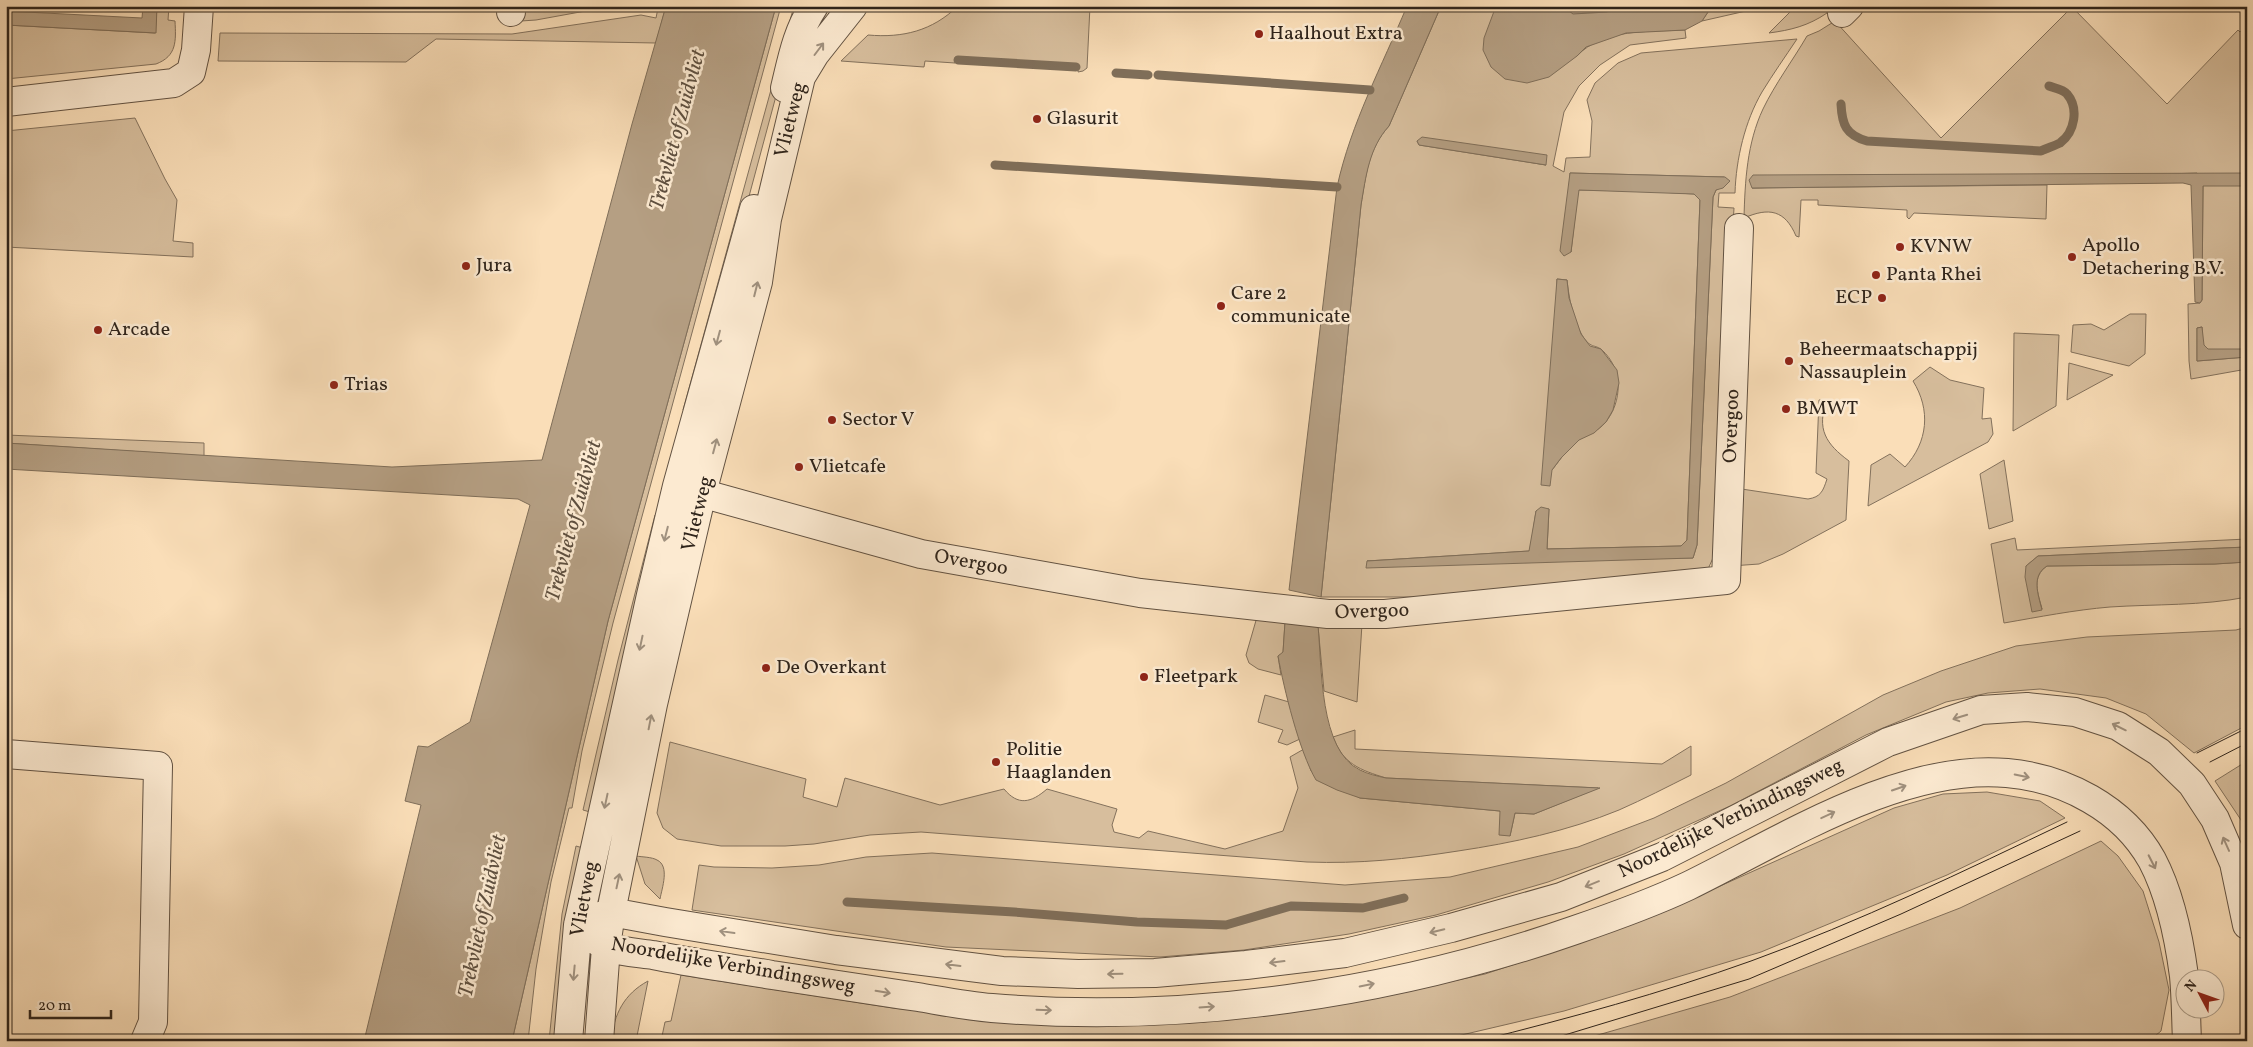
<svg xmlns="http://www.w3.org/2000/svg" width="2253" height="1047" viewBox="0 0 2253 1047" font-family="Vollkorn,serif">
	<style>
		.green { fill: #d7be9d; stroke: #83715c; fill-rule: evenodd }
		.water { fill: #b59f83; stroke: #7f6e59 }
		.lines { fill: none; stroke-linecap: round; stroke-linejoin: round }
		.stream { stroke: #7f6e59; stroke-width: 9 }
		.minor-casing { stroke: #625242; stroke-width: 30 }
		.tertiary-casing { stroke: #625242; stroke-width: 30 }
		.minor { stroke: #fcead1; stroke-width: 28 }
		.tertiary { stroke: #fcead1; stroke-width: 28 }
		.tram { stroke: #2f241b; stroke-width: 1 }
		.oneway { stroke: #a0917f }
		.poi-dot { fill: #8f2418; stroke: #fcead1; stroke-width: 2 }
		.labels { text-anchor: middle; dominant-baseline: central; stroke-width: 5; stroke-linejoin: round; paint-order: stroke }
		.poi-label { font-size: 20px; fill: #2f241b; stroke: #fcead1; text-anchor: start }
		.street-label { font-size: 20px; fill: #2f241b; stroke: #fcead1 }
		.water-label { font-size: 21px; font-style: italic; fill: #5e4f3f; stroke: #fcead1 }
	</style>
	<rect width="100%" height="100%" fill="#fadeb8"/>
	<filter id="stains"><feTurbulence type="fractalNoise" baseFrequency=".004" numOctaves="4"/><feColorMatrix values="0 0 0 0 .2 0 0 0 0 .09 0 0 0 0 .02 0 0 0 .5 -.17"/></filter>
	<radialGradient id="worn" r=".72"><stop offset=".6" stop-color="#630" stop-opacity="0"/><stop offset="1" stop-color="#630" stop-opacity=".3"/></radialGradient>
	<path class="green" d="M157,6h12l-1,14 7,1c1,20 2,35 -19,43l-150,15v-54l149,8z
		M522,6h91l-77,14 -15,1z
		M655,6h11l-10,37 -220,-4 -30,23 -188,-1 2,-28 292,1 129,-19 15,3 2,-10z
		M776,6h5l-168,617 -31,128 -10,57h-3l-18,74 -15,87 -8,72h-16l96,-420z
		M794,6h11l-15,38 -99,368 -8,-2z
		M958,6h132l-3,62 -4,3 -5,1v-8l-123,-7v6l-30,-2 -1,6 -83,-6 27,-26c35,3 64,-4 90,-29z
		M1441,6h55l81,50c26,-28 73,-24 108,-26l1,8 -56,7 -30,20 -21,21 -15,26 -11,54 11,6 2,-14 24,-1 2,-36 -5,-21 8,-17 23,-20 23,-10 156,-14c-12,18 -24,35 -35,53 -17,29 -26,67 -27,101h-16l-1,14 16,1 -21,350 -5,11 -249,28h-138l40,-392c5,-30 7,-56 28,-79zM1417,141l129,24 -127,-20zM1570,173l154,4 5,4 -13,9 -3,7 -16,348 -4,13 -326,3 163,-10 6,-40 13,-2 -2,40 134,-3 6,-6 13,-340 -6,-6 -50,-3 -66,-1 -7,62zM1557,279l10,1c2,18 6,40 15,55 8,14 13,9 20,15 21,19 21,51 3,73 -7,8 -16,11 -25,16 -11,7 -20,21 -28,31z
		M1562,6h56l-11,6 -34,2z
		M1712,6h56l-66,15z
		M1796,6h25l6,7c-19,13 -36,17 -58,20z
		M2072,7l95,97 71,-74 2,2 7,-7v324l-45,9v-31l-5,1v33l50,-4v12l-56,10 -2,-18 -1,-57 12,-1 2,-3 1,-114 -6,-13 -445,15 295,-3 -1,34 -132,-6 -5,6 -2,-2v-7l-89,-5v-5h-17l-2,37 -3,-1c-11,-26 -27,-29 -52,-18 1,-37 3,-75 19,-109 12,-25 30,-49 44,-73l12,-5 16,-10 106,117z
		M135,118l30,61 12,21 -4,41 20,2v14l-187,-10v-116z
		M2130,314h16l-1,40 -16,12 -58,-14 2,-27 18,-1 13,6z
		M2014,333l45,2 -3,71 -43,25z
		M2069,363l44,12 -46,25z
		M1930,367l20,13 34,8 -2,31 9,-1 2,16 -5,8 -120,64 3,-41 19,-11 15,13c23,-25 26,-57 8,-86z
		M1819,400h8c-11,29 -1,44 22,61l-3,59 -63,34 -24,10 -28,2 4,-78 73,11c13,-2 15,-8 19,-20l-11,-6z
		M6,435l198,8v13l-198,-13z
		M2004,460l9,61 -24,8 -9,-55z
		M655,515l7,2 -72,295 -7,-2 35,-150z
		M2015,538l2,12 230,-11v8l-209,9 -12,10 16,43c-4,-16 -11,-32 5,-43l167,-2 33,-2v35c-45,9 -92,7 -137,10 -36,3 -71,10 -106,16l-13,-79z
		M1257,617l28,5 -2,31 -5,3 3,19 -23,-6 -9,-6 -3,-8z
		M1362,624l-5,78 -33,-11 -6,-65z
		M2247,627v98l-53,28 -48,-39 -40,-16 -66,-9 -52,4 -42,9 -80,33 -136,71 -106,48 -76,28 -112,33 -87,19 -105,16 -84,7 -214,-10 -254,-37 7,-45 15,2 58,1 47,-3 47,-8 66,-4 413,32 105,-8 128,-30 76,-29 72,-35 157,-88 58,-24 75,-25 71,-9 149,-7z
		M1265,695l24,7 11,37 -13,6 -9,-3 5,-12 -25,-8z
		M1355,730v19l307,15 29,-18v29c-24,12 -47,24 -72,35 -51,21 -107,33 -161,41 -51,8 -99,13 -151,11l-386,-30 -51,3 -56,9 -29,2h-64l-44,-7 -14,-11 -6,-15 13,-71 136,37 -3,18 34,10 8,-29 95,27 64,-16c14,17 27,14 43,0l70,20 -5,16 2,7 25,6 9,-7 77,18 58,-18 15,-43 -8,-31 14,-8 7,22 49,27 140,13 10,25 5,-23 19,1 64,-26 -212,-10c-26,-8 -43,-14 -53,-41z
		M2247,761v68l-32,-48z
		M1987,792l53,9 25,17 -118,57 -186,77 -197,59 -128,30h-775l4,-19 6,-1 10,-46 212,33 147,14h164l166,-23 115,-25 106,-35 109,-44 194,-87 49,-14z
		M2101,841l17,15 25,35 16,51 10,48 -8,41 -12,10h-572l153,-44 230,-89z
		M576,846l7,2 -24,193h-10l13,-127z
		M636,856c6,1 16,1 21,4 13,6 5,28 3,39l-15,-15z
		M648,981l-12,60h-25c3,-27 13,-47 37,-60z"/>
	<path class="water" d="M143,6h14l-1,27 -150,-8v-14l136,7z
		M666,6h110l-168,615 -96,420h-148l57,-236 -16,-4 13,-55 10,1 42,-25 60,-217 -12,-6 -512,-30v-26l386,24 150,-7 90,-336z
		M1407,6h34l-52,120c-20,22 -23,50 -28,79l-40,392 -32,-7 48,-403c14,-64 45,-121 70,-181z
		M1496,6h66l11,8 34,-2 11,-6h94l-10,15 -17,9 -59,3 -40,14 -9,9 -28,21 -22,6 -22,-4 -14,-12 -8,-17 1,-12z
		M1422,137l125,18 -1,10 -127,-20 -2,-4z
		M1570,173l155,4 5,4 -7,7 -7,2 -3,7 -16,348 -4,13 -327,10 1,-7 162,-10 7,-40 5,-4 8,2 -2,40 134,-3 6,-6 13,-340 -6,-6 -115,-4 -8,62 -7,4 -4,-5z
		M2247,173v13h-44l-1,114 -2,3 -5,-1 -4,-117 -8,-2 -431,5 -3,-8 4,-5z
		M1557,279l10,1 2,18 12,36 9,12 11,3 16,21 2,13 -6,27 -7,12 -12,11 -15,7 -18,18 -9,12 -2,16 -9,-1z
		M2202,327l2,18 4,4h39v8l-50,4v-33z
		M2247,547v15l-32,2 -168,2c-16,10 -9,28 -5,44l-10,2 -7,-35 1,-11 12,-10z
		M1285,622l33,4c4,39 1,125 42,144 8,4 17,6 26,8l214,10 -66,26 -19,-1 -5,23 -11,-1 1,-24 -140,-13 -23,-8 -21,-10c-17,-29 -32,-91 -38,-124l5,-4z"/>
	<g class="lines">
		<path class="stream" d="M958,60l118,7
			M1116,73l32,2
			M1158,75l212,15
			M1841,104c1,21 5,31 26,37l174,10c6,-3 13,-5 19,-8 15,-11 19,-35 7,-49 -4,-5 -13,-6 -18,-8
			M995,165l342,22
			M847,902l167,10 123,10 89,3 65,-19 72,2 41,-10"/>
		<defs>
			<path id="minor" d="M511,12v-6
				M1842,13l7,-7
				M6,102l168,-19 17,-11 5,-22 3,-44
				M679,487l242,67 219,39 188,21h57l341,-34 13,-352
				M6,754l152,12 -5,256 -8,19"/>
			<path id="tertiary" d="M785,88c7,-29 12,-57 29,-82
				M578,925l33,-13 54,10 171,28 166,21 76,3 77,-1 91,-8 99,-12 106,-25 110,-31 101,-40 226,-115 93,-32 46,-3 48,5 43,14 41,26 33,32 23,35 19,44 13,62
				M578,925c9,7 19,18 29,22 14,5 32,6 46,8 39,8 79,13 119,20 48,7 97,15 146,22 24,4 49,9 74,11 193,16 400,-14 583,-78 38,-13 77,-27 113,-44 92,-45 213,-123 319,-113 57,5 116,35 145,87 18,34 27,78 32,116 2,21 2,43 3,65
				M568,1041l10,-116 73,-330 26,-109 77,-277
				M599,1041l7,-94 5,-35 42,-208 49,-211 56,-211 9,-63 34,-142 14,-23 38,-48"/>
		</defs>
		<use href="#minor" class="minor-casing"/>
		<use href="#tertiary" class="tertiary-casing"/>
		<use href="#minor" class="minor"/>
		<use href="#tertiary" class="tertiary"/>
		<path class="tram" d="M2197,753l50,-25
			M2210,762l37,-19
			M1478,1041c92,-23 184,-48 273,-80 108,-39 213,-90 316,-139
			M1545,1041l204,-62 152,-65 179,-83"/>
	</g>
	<defs><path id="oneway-shaft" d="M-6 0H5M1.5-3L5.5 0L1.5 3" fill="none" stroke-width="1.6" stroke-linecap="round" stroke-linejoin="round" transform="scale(1.25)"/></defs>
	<g class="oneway">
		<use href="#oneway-shaft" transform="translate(819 49) rotate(-53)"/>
		<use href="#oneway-shaft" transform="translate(756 289) rotate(-76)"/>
		<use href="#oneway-shaft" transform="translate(718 338) rotate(105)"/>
		<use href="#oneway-shaft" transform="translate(715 446) rotate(-75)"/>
		<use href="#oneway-shaft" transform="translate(666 534) rotate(104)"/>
		<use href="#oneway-shaft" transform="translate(641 643) rotate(102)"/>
		<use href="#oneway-shaft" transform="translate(1960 717) rotate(163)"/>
		<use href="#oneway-shaft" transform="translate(650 722) rotate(-79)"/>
		<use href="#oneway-shaft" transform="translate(2119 727) rotate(-154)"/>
		<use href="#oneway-shaft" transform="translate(2022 776) rotate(12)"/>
		<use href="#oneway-shaft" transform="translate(1899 788) rotate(-19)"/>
		<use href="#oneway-shaft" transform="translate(606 801) rotate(102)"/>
		<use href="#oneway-shaft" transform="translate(1828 815) rotate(-25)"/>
		<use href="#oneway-shaft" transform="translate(2226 844) rotate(-114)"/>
		<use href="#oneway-shaft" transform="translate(2152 862) rotate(63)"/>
		<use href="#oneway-shaft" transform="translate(618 881) rotate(-78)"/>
		<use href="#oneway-shaft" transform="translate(1592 884) rotate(158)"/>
		<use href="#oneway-shaft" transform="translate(1437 931) rotate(167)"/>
		<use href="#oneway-shaft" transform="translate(727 932) rotate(-172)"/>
		<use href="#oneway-shaft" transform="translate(1277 962) rotate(173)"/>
		<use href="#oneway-shaft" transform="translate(953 965) rotate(-173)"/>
		<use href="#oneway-shaft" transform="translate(574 973) rotate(95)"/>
		<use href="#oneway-shaft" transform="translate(1115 974) rotate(179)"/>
		<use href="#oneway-shaft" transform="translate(1367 985) rotate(-12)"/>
		<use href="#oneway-shaft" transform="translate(883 992) rotate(9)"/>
		<use href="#oneway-shaft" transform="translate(1207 1007) rotate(-4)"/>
		<use href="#oneway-shaft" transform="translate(1044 1010) rotate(2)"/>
	</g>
	<g class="poi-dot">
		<circle cx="1259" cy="34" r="5"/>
		<circle cx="1037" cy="119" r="5"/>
		<circle cx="1900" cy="247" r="5"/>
		<circle cx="2072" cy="257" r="5"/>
		<circle cx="466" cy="266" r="5"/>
		<circle cx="1876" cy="275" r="5"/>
		<circle cx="1882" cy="298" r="5"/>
		<circle cx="1221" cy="306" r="5"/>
		<circle cx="98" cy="330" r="5"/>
		<circle cx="1789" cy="361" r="5"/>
		<circle cx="334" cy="385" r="5"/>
		<circle cx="1786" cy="409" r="5"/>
		<circle cx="832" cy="420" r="5"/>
		<circle cx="799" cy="467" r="5"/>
		<circle cx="766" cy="668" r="5"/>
		<circle cx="1144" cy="677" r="5"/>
		<circle cx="996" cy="762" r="5"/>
	</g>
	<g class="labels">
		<g class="poi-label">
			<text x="1269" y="34">Haalhout Extra</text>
			<text x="1047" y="119">Glasurit</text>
			<text x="2082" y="246">Apollo<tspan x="2082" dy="23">Detachering B.V.</tspan></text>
			<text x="1910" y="247">KVNW</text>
			<text x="476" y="266">Jura</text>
			<text x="1886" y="275">Panta Rhei</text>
			<text x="1231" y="294">Care 2<tspan x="1231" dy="23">communicate</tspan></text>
			<text x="1872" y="298" text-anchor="end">ECP</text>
			<text x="108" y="330">Arcade</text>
			<text x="1799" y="350">Beheermaatschappij<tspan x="1799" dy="23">Nassauplein</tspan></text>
			<text x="344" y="385">Trias</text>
			<text x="1796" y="409">BMWT</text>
			<text x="842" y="420">Sector V</text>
			<text x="809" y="467">Vlietcafe</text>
			<text x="776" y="668">De Overkant</text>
			<text x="1154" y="677">Fleetpark</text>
			<text x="1006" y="750">Politie<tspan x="1006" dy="23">Haaglanden</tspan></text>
		</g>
		<g class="street-label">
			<text transform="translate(791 120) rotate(-76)">Vlietweg</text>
			<text transform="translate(1732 426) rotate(-88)">Overgoo</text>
			<text transform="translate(698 514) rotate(-76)">Vlietweg</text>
			<text transform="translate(971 563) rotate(10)">Overgoo</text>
			<text transform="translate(1372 612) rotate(-2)">Overgoo</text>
			<text transform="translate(1731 819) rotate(-26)">Noordelijke Verbindingsweg</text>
			<text transform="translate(585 899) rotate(-79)">Vlietweg</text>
			<text transform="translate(733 966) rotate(10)">Noordelijke Verbindingsweg</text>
		</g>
		<g class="water-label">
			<text transform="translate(678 130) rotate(-75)">Trekvliet of Zuidvliet</text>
			<text transform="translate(574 521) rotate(-75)">Trekvliet of Zuidvliet</text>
			<text transform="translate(483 916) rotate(-78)">Trekvliet of Zuidvliet</text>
		</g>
	</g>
	<rect width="2253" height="1047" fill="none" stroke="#fadeb8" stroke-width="25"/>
	<rect x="8" y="8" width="2238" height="1032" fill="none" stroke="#2f241b" stroke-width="2.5"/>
	<rect x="12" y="12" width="2228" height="1022" fill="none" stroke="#2f241b"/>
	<g transform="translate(2200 994) rotate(311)"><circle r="24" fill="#fcead1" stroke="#aa9b88"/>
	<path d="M0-4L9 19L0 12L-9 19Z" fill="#8f2418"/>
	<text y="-8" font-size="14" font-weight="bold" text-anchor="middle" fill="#2f241b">N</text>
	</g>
	<path d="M30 1010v8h81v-8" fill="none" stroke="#2f241b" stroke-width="2.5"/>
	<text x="38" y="1010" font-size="15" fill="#2f241b" stroke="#fcead1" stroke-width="4" paint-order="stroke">20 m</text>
	<rect width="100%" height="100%" filter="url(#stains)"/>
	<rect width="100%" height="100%" fill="url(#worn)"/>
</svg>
